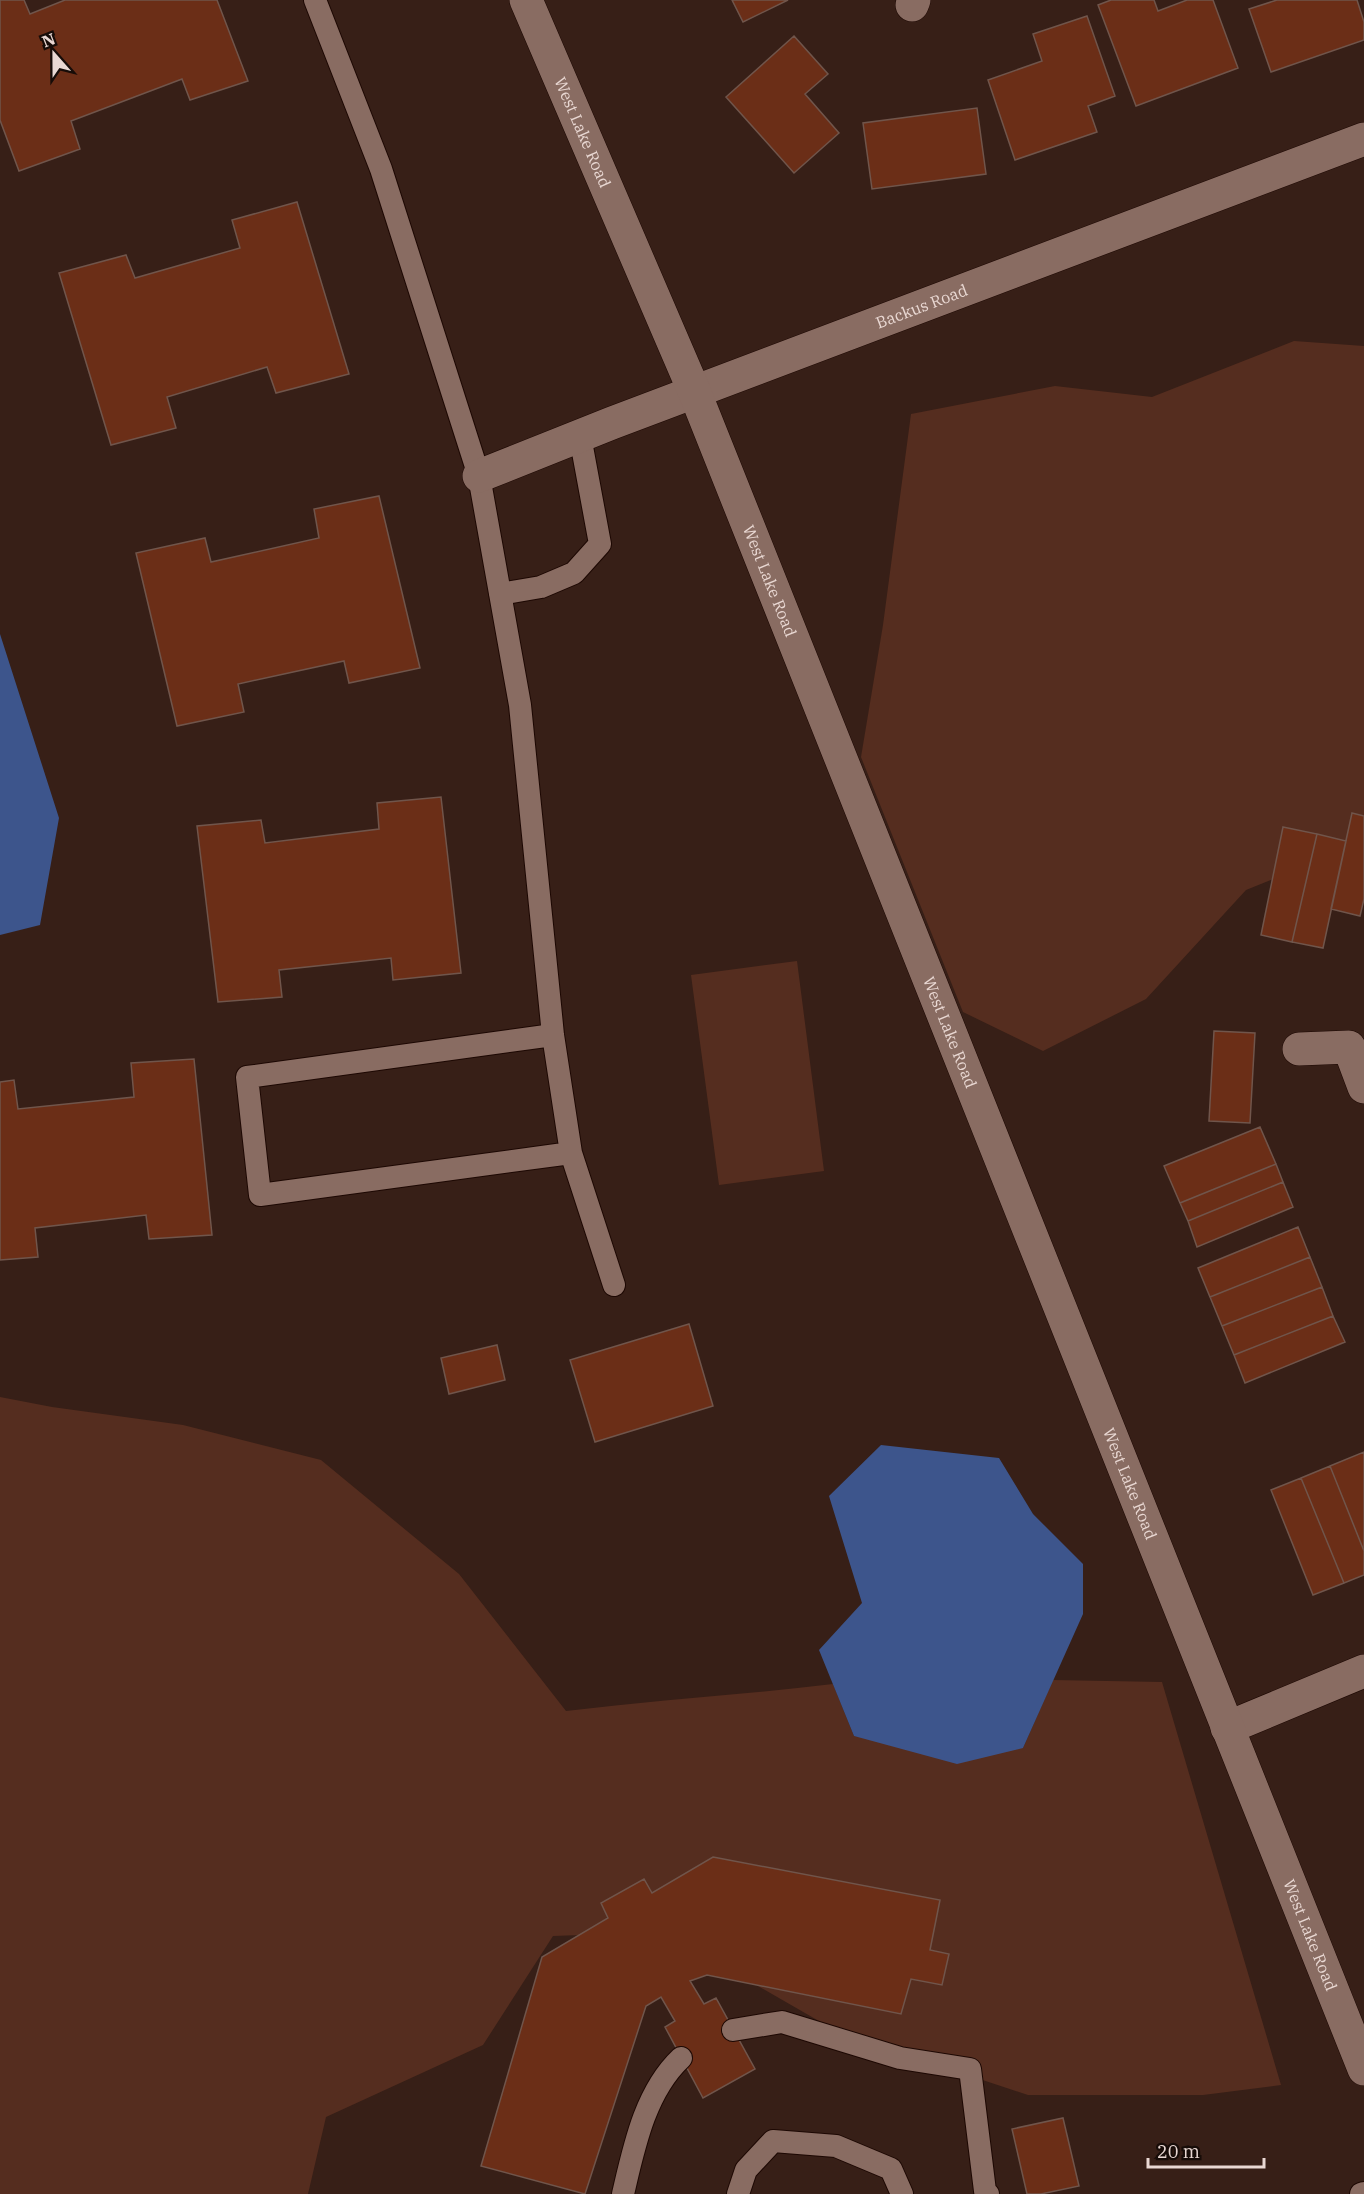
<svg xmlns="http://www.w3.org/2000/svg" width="1364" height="2194" viewBox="0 0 1364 2194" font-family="'IBM Plex Serif',serif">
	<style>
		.green { fill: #552d1f }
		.water { fill: #3d558c }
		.building { fill: #6b2e17; stroke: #70554b; stroke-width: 1.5 }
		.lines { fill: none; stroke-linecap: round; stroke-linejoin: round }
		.lane-casing { stroke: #1d0803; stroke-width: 24 }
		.street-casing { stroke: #1d0803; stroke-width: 34 }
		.secondary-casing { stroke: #1d0803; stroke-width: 34 }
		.lane { stroke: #896c62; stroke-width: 22 }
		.street { stroke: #896c62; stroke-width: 33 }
		.secondary { stroke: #896c62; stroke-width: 33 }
		.labels { text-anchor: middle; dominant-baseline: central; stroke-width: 5; stroke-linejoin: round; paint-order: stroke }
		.street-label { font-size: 16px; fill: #e9d8d3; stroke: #170c08 }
	</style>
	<rect width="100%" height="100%" fill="#371f17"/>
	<path class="green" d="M1294,341l70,5v496l-118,48 -100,109 -103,52 -80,-39 -102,-255 22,-132 28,-211 144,-28 97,11z
		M797,961l27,210 -105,14 -28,-210z
		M0,1397l52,10 131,18 138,35 138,114 107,137c89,-11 178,-16 267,-27l21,52 169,12 30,-68 109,2 119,403 -78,10h-175l-190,-63 -174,-100 -111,4 -70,109 -157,72 -18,77h-308z"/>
	<path class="water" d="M0,634l59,184 -19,107 -40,10z
		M881,1445l118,13 34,56 50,50v50l-60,134 -66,16 -103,-28 -35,-86 43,-47 -33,-107z"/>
	<path class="building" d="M0,0h24l6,14 35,-14h152l31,81 -58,19 -8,-21 -111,42 9,28 -61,22 -19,-51z
		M732,0h56l-45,22z
		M1111,0h43l4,11 29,-11h26l25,68 -102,38 -38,-101z
		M1277,0h80l7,22v18l-93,32 -22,-63z
		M1087,16l28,80 -27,10 9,26 -82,28 -27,-80 54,-19 -9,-27z
		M794,36l34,38 -23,20 34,39 -45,40 -68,-76z
		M977,108l9,66 -114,15 -9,-66z
		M297,202l52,172 -73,19 -9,-26 -100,30 9,31 -65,17 -52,-172 67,-18 9,23 105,-30 -8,-28z
		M379,496l41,172 -71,15 -5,-22 -106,23 6,28 -67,14 -41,-173 69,-15 6,24 108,-24 -5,-29z
		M441,797l20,176 -68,7 -2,-22 -112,12 3,27 -64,5 -21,-176 64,-6 4,23 114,-14 -2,-26z
		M1352,813l12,3v83l-4,17 -29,-7z
		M1283,827l34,7 -25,108 -31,-7z
		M1317,834l29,7 -23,107 -31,-6z
		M1214,1031l41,2 -5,90 -41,-2z
		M194,1059l18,176 -63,4 -3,-24 -111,13 3,29 -38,3v-178l14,-2 4,29 116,-12 -3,-34z
		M1260,1127l16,37 -96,39 -16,-37z
		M1276,1164l7,18 -95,39 -8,-18z
		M1283,1182l10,25 -96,40 -9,-26z
		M1298,1227l12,30 -100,40 -12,-29z
		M1310,1257l12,30 -100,39 -12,-29z
		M1322,1287l11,29 -99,39 -12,-29z
		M1333,1316l12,26 -100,41 -11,-28z
		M689,1324l24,82 -118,36 -25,-82z
		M497,1345l8,35 -56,14 -8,-36z
		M1364,1452v99l-34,-85z
		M1330,1466l34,85v24l-20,8 -43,-105z
		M1301,1478l43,105 -31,12 -42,-105z
		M713,1857l227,43 -10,50 19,4 -7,31 -31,-6 -10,35 -194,-39 -17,6 14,23 12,-6 39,71 -52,29 -38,-71 10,-6 -14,-24 -15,9 -61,188 -104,-28 61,-209 66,-39 -7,-15 43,-24 8,14z
		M1063,2118l16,68 -38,8h-14l-15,-65z"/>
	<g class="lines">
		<defs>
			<path id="lane" d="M315,0l66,169 98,307 41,229 33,330 18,118 43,132
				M500,594l41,-7 33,-14 26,-29 -20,-108
				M553,1035l-306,42 13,118 311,-42
				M733,2030l49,-8 118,36 70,11 15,122 3,3
				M623,2194c11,-47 22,-102 58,-136
				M738,2194l8,-24 27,-29 63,5 55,23 11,25
				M1361,2194l3,-1"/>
			<g id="street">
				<path d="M912,5l2,-5"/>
				<path id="s1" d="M479,476l133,-53 752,-284"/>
				<path d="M1299,1049l50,-2 15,40"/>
				<path d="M1227,1728l137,-57"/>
			</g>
			<g id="secondary">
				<path id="s2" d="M526,0l169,393 669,1676"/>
			</g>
		</defs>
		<use href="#lane" class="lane-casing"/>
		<use href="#street" class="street-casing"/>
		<use href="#secondary" class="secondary-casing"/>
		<use href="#lane" class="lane"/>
		<use href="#street" class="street"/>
		<use href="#secondary" class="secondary"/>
	</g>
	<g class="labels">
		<g class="street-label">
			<text stroke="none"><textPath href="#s2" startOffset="144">West Lake Road</textPath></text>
			<text stroke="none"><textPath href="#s1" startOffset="474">Backus Road</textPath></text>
			<text stroke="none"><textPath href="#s2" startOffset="630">West Lake Road</textPath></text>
			<text stroke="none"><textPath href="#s2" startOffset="1116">West Lake Road</textPath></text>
			<text stroke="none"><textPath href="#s2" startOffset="1602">West Lake Road</textPath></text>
			<text stroke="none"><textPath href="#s2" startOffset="2088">West Lake Road</textPath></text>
		</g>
	</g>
	<g transform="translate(54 54) rotate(339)" stroke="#170c08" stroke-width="4.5" paint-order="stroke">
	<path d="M0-4.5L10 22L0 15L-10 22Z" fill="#e9d8d3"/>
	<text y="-9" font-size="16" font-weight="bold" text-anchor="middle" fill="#e9d8d3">N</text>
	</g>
	<path d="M1148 2158v9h116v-9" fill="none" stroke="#e9d8d3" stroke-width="3"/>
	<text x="1157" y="2158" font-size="18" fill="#e9d8d3" stroke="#170c08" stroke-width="4.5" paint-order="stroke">20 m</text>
</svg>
